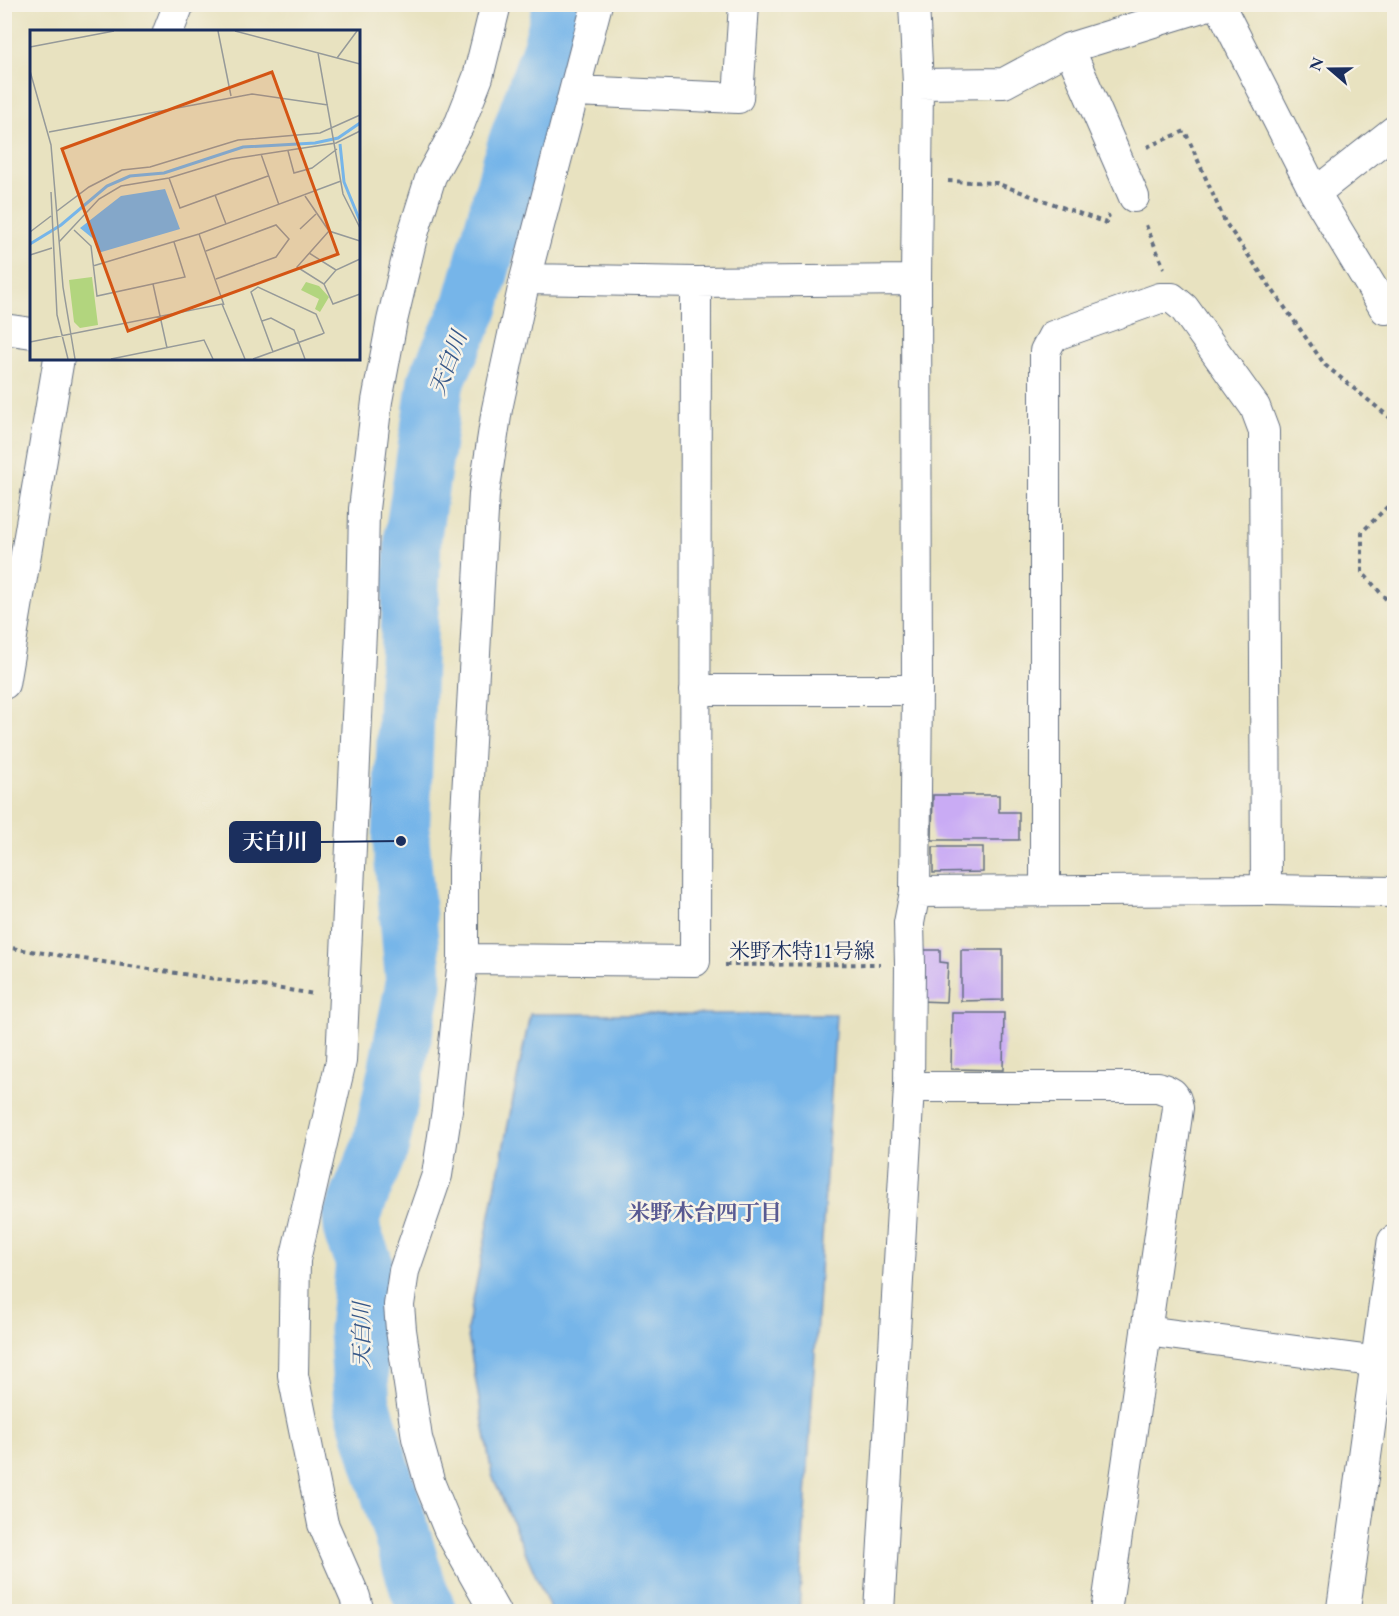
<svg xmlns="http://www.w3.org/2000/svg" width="1399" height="1616" viewBox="0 0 1399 1616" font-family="'EB Garamond','Noto Serif JP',serif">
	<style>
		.water { fill: #76b5e9; stroke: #4872a4; stroke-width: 1.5 }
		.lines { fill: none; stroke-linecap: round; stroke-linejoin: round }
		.river { stroke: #76b5e9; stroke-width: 57 }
		.building { fill: #c9abf4 }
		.minor-casing { stroke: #636e80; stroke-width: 32 }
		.tertiary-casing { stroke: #636e80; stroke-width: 35 }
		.path { stroke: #636e80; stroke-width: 4; stroke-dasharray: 4.5 4.5; stroke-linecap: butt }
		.minor { stroke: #fff; stroke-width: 30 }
		.tertiary { stroke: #fff; stroke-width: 33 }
		.labels { text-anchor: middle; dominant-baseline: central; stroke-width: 5; stroke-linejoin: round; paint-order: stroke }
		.street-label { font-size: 21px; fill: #1b2f5e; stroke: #f7f3e8 }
		.water-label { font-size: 22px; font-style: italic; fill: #365788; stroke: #f7f3e8 }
		.neighbourhood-label { font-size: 22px; font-weight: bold; fill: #585a92; stroke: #f7f3e8 }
		.inset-river { fill: none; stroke: #76b5e9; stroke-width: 3 }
		.inset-road { fill: none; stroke: #969a99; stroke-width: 1.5 }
		.view { fill: #d45514; fill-opacity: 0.15; stroke: #d45514; stroke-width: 3 }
		.inset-edge { fill: none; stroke: #1b2f5e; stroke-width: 3 }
		.leader { fill: none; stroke: #1b2f5e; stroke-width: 2 }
		.callout-dot { fill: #1b2f5e; stroke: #f7f3e8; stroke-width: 2 }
		.callout { fill: #1b2f5e; stroke: #1b2f5e; stroke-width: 2 }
		.callout-label { font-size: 22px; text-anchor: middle; font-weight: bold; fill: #fff }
	</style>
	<rect width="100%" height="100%" fill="#f7f3e8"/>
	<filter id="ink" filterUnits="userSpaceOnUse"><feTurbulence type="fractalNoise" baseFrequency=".0167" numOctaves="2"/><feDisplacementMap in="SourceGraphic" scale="12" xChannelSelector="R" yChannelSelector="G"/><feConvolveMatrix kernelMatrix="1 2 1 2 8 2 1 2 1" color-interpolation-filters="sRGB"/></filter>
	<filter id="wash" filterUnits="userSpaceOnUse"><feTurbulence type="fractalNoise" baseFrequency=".008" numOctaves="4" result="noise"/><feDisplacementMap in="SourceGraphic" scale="24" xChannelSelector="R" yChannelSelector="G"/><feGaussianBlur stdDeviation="1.35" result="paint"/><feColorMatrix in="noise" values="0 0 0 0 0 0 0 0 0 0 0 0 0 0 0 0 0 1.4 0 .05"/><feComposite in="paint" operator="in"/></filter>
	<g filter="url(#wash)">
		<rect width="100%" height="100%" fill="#e8e2c0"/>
		<path class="water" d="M530,1014h306l-37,597h-248l-59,-136 -25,-145z"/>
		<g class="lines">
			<path class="river" d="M428,1612l-10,-24 -56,-185 -5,-73 7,-68 -11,-27 -2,-18 30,-72 33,-161 -13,-143 12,-305 23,-155 35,-75 45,-162 35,-97 11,-43"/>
		</g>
		<g id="blocks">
			<path class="building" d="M933,795h66v17h20v28h-87z
				M933,847h50v25l-50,1z
				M920,950h20v12l8,1 -2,39 -27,-1z
				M961,950h42v50l-42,1z
				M952,1013h52l-1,57 -52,-1z"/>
		</g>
	</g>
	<g filter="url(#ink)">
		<use href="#blocks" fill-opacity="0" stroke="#636e80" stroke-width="1.5"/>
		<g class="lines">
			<defs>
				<path id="minor" d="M1219,4l96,189 70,116 9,-1
					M168,32l11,-28
					M1069,48l65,149
					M918,84l86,-1 65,-35 143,-44
					M575,91l163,7 6,-94
					M1315,193l79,-62
					M525,279l171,3 220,-2
					M4,329l28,4
					M4,684l55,-326
					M695,690h222
					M1045,891v-540l8,-15 107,-38h12l12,10 71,99 9,24 2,459
					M915,892l351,-2 128,2
					M463,959l232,2 1,-679
					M909,1087h249c14,5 18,6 20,21l-72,504
					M1146,1331l248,33
					M359,1612l-4,-15 -32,-73 -30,-149 2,-115 46,-199 21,-451 2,-101 13,-108 15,-80 20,-84 19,-61 29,-53 18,-46 18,-73
					M495,1612l-46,-82 -19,-46 -13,-46 -16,-108 -2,-25 5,-34 33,-96 10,-65 16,-151v-93l21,-372 13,-85 28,-130 72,-275
					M879,1612l30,-525 1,-123 -1,-41 6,-31 2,-202 -1,-410 2,-196 -4,-80"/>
				<path id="tertiary" d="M1343,1612l51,-370"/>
			</defs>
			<use href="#minor" class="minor-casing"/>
			<use href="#tertiary" class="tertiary-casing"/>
			<path class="path" d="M1147,147l38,-16 40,91 100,143 69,56
				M948,181l48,2 110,40 3,-8
				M1146,225l18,43
				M1394,500l-32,32v40l32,36
				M4,947l311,47
				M725,965l155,-1"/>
			<use href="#minor" class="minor"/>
			<use href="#tertiary" class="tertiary"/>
		</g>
	</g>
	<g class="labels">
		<g class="street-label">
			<text x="802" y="950">米野木特11号線</text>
		</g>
		<g class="water-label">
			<text transform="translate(448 363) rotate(-69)">天白川</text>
			<text transform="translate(361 1335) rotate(-90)">天白川</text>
		</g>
		<g class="neighbourhood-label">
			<text x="705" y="1212">米野木台四丁目</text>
		</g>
	</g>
	<g transform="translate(30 30)">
		<rect width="330" height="330" fill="#e8e2c0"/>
		<path d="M62,247l6,48 -18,3 -6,-6 -5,-42zM276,252l13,4 10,11 -9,15 -5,-3 4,-10 -18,-9z" fill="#b2d57e"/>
		<path d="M135,159l15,40 -82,24 -2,-12 -16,-13 41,-32z" fill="#76b5e9"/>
		<path class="inset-river" d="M310,114l4,38 16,39M0,214l31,-19 46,-39 23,-10 34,-3 79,-26 72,-4 23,-5 22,-15"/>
		<path class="inset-road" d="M188,1l13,65M205,1l125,33M0,17l84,-16M288,23l25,141 17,34M307,28l20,-27M0,41l21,74 12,142 12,72M19,102l203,-38 76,11M258,121l6,22 18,-5 25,-19M231,124l18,51M139,148l11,30 88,-32M21,162l6,123 11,44M185,165l11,29M275,166l24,35 31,10M27,181l32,-24 33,-17 28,-3 88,-27 82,-7 40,-18M270,199l16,-15M44,200l17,16 6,50 88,-19 -11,-35M299,201l-32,36 27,17 9,20 27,-10M0,202l21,-16M169,204l25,71M29,212l40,-43 22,-13 48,-8 62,-19 105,-16 24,-12M176,221l70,-26 13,14 -13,18 -60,22M279,223l27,17M0,225l22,-7M63,236l106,-32 142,-53M123,254l14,64M294,254l12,-14 24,-11M232,291l9,-3 23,12 11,29M0,312l192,-38 23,55M81,329l93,-19 9,19M223,329l69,-25 2,-1 -8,-19 -58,-27 -7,5 22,60"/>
		<path class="view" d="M242,42l66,182 -210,77 -66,-182z"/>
		<rect width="330" height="330" class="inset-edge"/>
	</g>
	<path class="leader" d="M401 841L320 842"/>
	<circle class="callout-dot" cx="401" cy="841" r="6"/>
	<rect class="callout" x="230" y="822" width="90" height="40" rx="6"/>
	<g class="callout-label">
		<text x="275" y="849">天白川</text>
	</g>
	<rect width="1399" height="1616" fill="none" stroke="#f7f3e8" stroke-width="24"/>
	<g transform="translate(1330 69) rotate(290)" stroke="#f7f3e8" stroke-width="4.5" paint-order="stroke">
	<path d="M0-4.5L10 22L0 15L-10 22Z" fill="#1b2f5e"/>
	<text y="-9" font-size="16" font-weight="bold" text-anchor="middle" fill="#1b2f5e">N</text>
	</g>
</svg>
